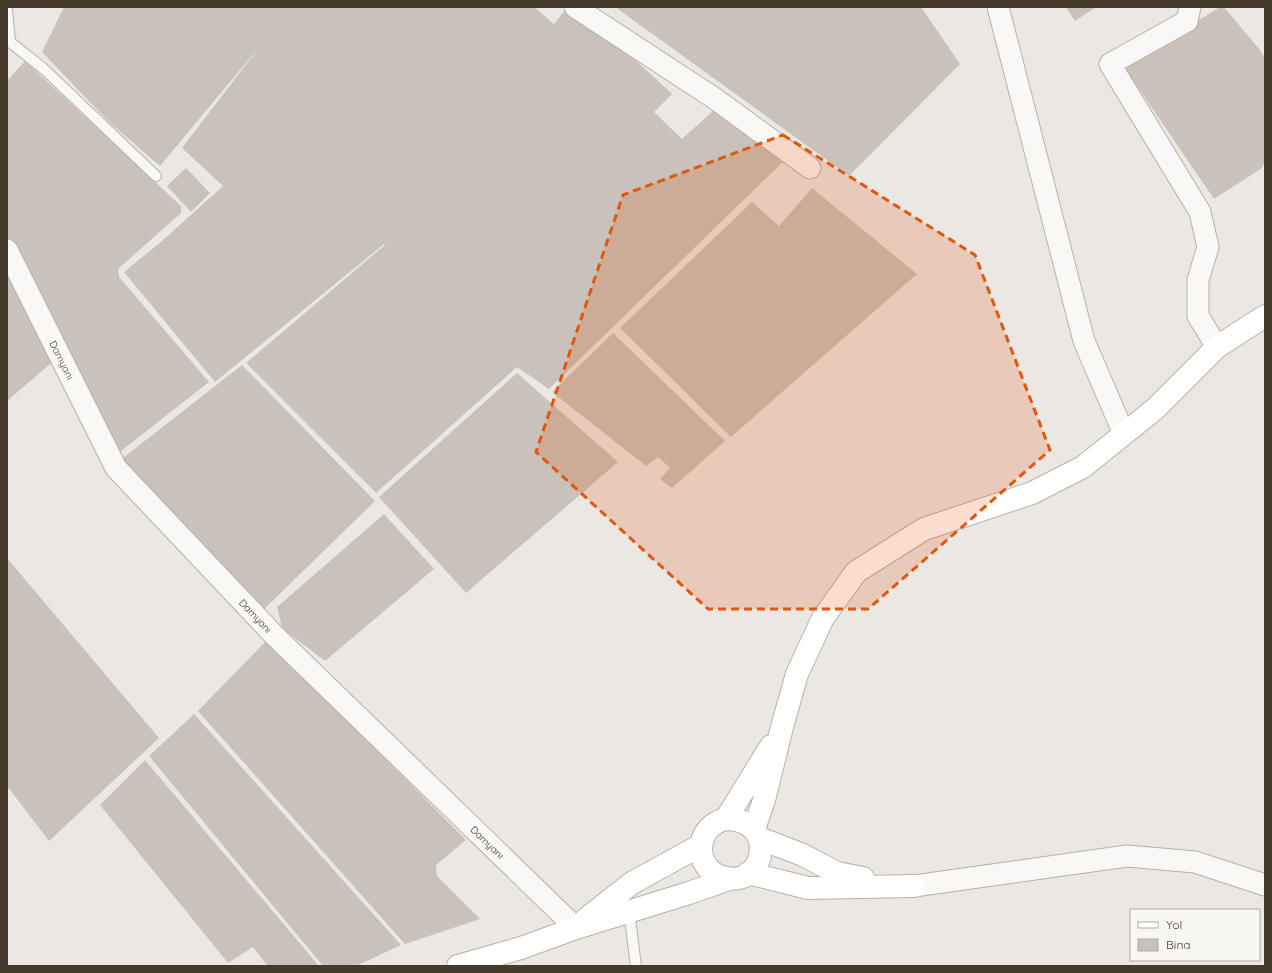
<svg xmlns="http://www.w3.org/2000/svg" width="1272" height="973" viewBox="0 0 1272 973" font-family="Quicksand,sans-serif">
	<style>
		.building { fill: #c9c2ba }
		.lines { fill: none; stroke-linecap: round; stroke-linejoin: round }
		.lane-casing { stroke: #b6b0a8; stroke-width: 12 }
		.street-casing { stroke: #b6b0a8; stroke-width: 23 }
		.secondary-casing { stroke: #b6b0a8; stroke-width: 24 }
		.lane { stroke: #f9f8f6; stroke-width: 10 }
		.street { stroke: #f9f8f6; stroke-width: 21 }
		.secondary { stroke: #fff; stroke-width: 22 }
		.marked { fill: #e0570e; fill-opacity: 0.2; stroke: #e0570e; stroke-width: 3; stroke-dasharray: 8 5; stroke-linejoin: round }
		.labels { text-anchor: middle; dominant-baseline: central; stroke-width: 3; stroke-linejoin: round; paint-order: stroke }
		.street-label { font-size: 10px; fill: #443a2a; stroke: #f8f6f3 }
	</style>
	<rect width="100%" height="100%" fill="#ebe8e3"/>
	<path class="building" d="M64,7h470l20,17 12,-15 62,44 44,41 -18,18 28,27 31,-28 73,48 -237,230 -32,-22 -141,126 -130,-130 139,-118 -1,-1 -169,138 -91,-110 38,-31 61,-55 -41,-38 78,-102 -100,120 -52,-45 -66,-69z
		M615,7h306l39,57 -111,112z
		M1066,7h30l-21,14z
		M1220,7h4l36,43 5,9v102l-3,7 -48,31 -90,-132z
		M25,61l156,145v7l-63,56 1,8 90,105 -93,73 -109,-212v-162z
		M186,168l24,25 -19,19 -24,-26z
		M812,188l105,86 -186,163 -111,-109 132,-126 27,24z
		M7,265l49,94 -49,42z
		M613,333l112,108 -53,47 -12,-9 10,-11 -12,-11 -12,9 -94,-74z
		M242,365l133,136 -118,115 -138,-155z
		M517,373l101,89 -152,131 -87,-96z
		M384,514l50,55 -109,92 -43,-33 -5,-21z
		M7,558l152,180 -110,103 -42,-55z
		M267,640l199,200 -30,25 1,11 43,43 -75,25 -207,-233z
		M194,714l207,231 -45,21h-33l-174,-210z
		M145,760l174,206h-51l-15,-19 -25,16 -128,-158z"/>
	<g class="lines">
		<defs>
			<path id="lane" d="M7,10l3,32 34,27 112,107
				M629,911l7,55"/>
			<g id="street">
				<path d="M575,7l139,91 96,70"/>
				<path d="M998,7l86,334 40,93"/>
				<path d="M1190,7l-3,14 -77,43 90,148 8,35 -10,33v36l19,31"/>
				<path id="s1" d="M7,250l109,218 158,167 302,293"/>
				<path d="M914,886l213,-30 68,6 70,23"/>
			</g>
			<path id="secondary" d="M726,819c53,1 39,67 1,59 -8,-1 -14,-4 -19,-10 -12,-14 -8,-38 10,-46 2,-2 5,-2 8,-3l45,-73
				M754,829l10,-29 18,-73 15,-53 26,-56 33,-46 68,-43 108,-36 51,-26 72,-58 62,-62 48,-31
				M759,838l44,17 34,18 26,5
				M748,873l60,15 106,-2
				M586,919l46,-36 69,-38
				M458,966l63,-18 55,-20 113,-35 40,-14"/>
		</defs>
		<use href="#lane" class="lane-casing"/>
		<use href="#street" class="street-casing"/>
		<use href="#secondary" class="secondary-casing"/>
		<use href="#lane" class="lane"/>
		<use href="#street" class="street"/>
		<use href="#secondary" class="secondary"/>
	</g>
	<path class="marked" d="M783,135l192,120 75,195 -182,159h-160l-172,-157 87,-257z"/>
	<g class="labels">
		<g class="street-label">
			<text stroke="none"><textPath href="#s1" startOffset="123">Damyanı</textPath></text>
			<text stroke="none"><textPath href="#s1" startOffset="447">Damyanı</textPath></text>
			<text stroke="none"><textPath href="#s1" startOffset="771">Damyanı</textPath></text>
		</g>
	</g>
	<rect width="1272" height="973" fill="none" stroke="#443a2a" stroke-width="16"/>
	<rect x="1130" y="909" width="130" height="52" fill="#f8f6f3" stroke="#b0aba3"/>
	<rect x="1138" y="922" width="20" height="6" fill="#ffffff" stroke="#b0aba3"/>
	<text x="1166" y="929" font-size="12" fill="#443a2a">Yol</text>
	<rect x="1138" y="939" width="20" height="12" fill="#c9c2ba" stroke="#b0aba3"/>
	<text x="1166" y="949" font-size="12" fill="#443a2a">Bina</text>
</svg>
